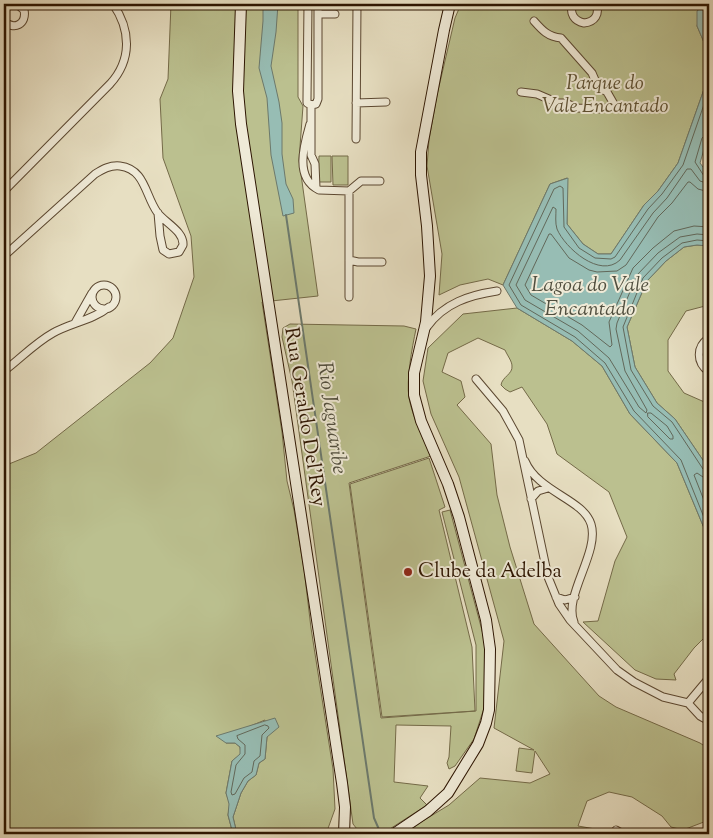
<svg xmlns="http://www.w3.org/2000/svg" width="713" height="838" viewBox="0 0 713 838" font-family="'Sorts Mill Goudy',serif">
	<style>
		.green { fill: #bbc08f; stroke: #746a48 }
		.water { fill: #97bdb4; stroke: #6c796c }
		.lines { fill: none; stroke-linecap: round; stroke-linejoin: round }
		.shore { stroke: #62685a; stroke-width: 1 }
		.stream { stroke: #6c796c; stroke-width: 2 }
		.street-casing { stroke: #5b4730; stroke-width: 9 }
		.secondary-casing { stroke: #2c1400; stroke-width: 12 }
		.street { stroke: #efead7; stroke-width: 7 }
		.secondary { stroke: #efead7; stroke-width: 10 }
		.poi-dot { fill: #8f2418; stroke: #efead7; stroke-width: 2 }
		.labels { text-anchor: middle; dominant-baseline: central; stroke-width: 4; stroke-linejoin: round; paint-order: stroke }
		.park-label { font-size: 20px; font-style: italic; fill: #5e5032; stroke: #efead7 }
		.street-label { font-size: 20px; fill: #2c1400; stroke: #efead7 }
		.poi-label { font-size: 20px; fill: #2c1400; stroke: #efead7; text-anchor: start }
		.water-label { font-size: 21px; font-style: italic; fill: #514f3f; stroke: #efead7 }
	</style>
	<rect width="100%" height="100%" fill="#e7dfc2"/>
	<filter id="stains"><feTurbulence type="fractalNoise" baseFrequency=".004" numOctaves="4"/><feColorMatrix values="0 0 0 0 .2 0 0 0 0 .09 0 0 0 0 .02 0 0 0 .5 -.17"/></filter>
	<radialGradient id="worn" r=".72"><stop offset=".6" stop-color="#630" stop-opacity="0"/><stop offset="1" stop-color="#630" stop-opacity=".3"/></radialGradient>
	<path class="green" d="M171,4h127v93l5,9 -4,54 19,136 -56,6 20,130 5,49 7,29 10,59 7,59 22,141 2,40 -9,25h-89l-4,-17 8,-24 7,-12 8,-6 3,-12 6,-4 2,-22 -2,-17 -17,7 -22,16h9l5,4 1,7 -9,7 -6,32 4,11 -2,11 5,19h-229v-368l32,-13 114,-90 23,-25 21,-61 -3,-41 -28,-78 -3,-59 8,-20z
		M461,4h248v3h-7l-5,19 12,28v21l-31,88 -20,28 -14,14 -33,49h-13l-15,-10 -16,-20v-46l-17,6 -47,101 -15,-6 -28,6 -21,10 3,-41 -15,-88 2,-26 8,-45 18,-77z
		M319,156h12v26h-13z
		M332,156h16v29h-15z
		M697,245l12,1v59l-23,6 -18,29v31l16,22 25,11v65l-34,-50 -18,-16 -22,-36 -8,-40 20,-46 19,-20 18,-14z
		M517,308l55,33 30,25 28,48 47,49 32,77v93l-15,15 -20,26 2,6 -20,-1 -21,-9 -52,-48 15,-1 17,-60 12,-24 -18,-45 -52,-38 -10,-30 -25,-37 -12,5 -5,-3 -4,-4c1,-8 12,-11 11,-19 0,-5 -5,-11 -7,-16l-27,-12 -30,15 -6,19 19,9 4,16 -8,8 34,39 6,51 13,52 24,77 65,72 17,11 84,36 9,6v71l-26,10 -12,-3 -9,-11 -30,-19 -23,-5 -22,9 -9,25 23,4 7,4h-207l48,-29 31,-27 50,5 20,-9 -15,-23 -3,22 -16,-2 3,-23 15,2 -40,-22 10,-87 -45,-164 -28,-63 -8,-33 5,-33 35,-34z
		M290,324l114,2 12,3c-4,19 -10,51 -7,69 4,21 14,39 22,58l-82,27 32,235 95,-7v-66l-34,-133 8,-2 34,128 3,22 -2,45 -11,34 -19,27 -6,3 -2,-6 2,-6 2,-31 -55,-1 -2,57 34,4 -8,12 7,7 -45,29h-21l-8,-10 -61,-443 -10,-44 1,-9z
		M429,458l16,49 -6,3 33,137 3,64 -93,6 -32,-233z"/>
	<path class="water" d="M263,4h15l-2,28 -5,34 8,36 3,21v31l4,30 7,15 1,14 -11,3 -12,-61 -4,-57 -8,-30 4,-47z
		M702,7h7v47l-12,-28v-15z
		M709,75v57l-9,31 9,12v71l-12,-1 -13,2 -18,14 -19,20 -20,46 8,40 22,36 18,16 34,50v71l-32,-77 -47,-49 -28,-48 -30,-25 -55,-33 -14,-23 47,-101 18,-6 -1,46 16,20 15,10h13l33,-49 14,-14 20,-28z
		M275,718l4,9 -12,10 -2,22 -6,4 -3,12 -8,6 -7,12 -8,24 4,17h-4l-5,-19 1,-11 -3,-11 6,-32 8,-7v-7l-5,-4h-9l-10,-7z"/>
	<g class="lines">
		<path class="shore" d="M709,90l-26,75 -21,29 -14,15 -33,48 -4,2 -16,-1 -16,-10 -15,-21 -1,-39 -3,-2 -6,3 -45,96 12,20 54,32 30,26 29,48 47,49 28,70
			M709,134l-4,1 -3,3 -7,24 9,14 5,2
			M709,184l-9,-3 -9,-12h-4l-20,29 -14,15 -33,47c-20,19 -55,-12 -63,-31 -2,-6 -1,-14 -1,-20l-3,-2 -37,78 9,15 53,31 31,27 30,49 7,6 1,-3 -22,-39 -9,-42 1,-6 20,-48 21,-22 22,-16 17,-3 12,1
			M709,192l-11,-3 -8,-7h-2l-16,21 -14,14 -32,48 -9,6 -20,1 -8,-2 -20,-12 -18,-24h-2l-24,51 6,10 51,30 28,22 2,-2 -3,-23 24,-54 20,-20 21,-17 20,-5 15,1
			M709,241l-12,-1 -15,3 -20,15 -19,20 -20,49 8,43 22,36 19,16 31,47 6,2
			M648,413h3l16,13 6,10v3h-3l-22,-22z
			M709,478l-6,-1 -6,-4 -3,2 15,38
			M265,725l3,1 1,2 -7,7 -2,21 -6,5 -2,11 -8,6 -9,16 -3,1 -1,-3 5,-27 9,-11v-9l-7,-6 -1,-3z"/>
		<path class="stream" d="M286,215l88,603 7,16"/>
		<defs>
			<path id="street" d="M308,4l-1,94v5l4,2 5,-1 2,-5v-95
				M318,4h16
				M573,4c-4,9 1,17 11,19 11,-1 16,-9 12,-19
				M4,8l7,-4
				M318,14h17
				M4,21c10,10 23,3 20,-11l-7,-6
				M521,92l16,2 21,9h7l13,5 23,1 14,-3 -8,-14 -9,-5 -6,-14 -31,-35c-13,-1 -19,-8 -27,-17
				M356,103l30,-1
				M311,105v50l4,9 1,24
				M310,124c-6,21 -16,54 9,66l30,1 12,-10h19
				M356,139l1,-135
				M4,191l106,-107c22,-24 21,-54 3,-80
				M4,256l91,-82c8,-5 15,-9 25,-8 25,3 25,29 37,46 8,11 27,19 26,33l-4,7 -10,2 -6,-4 -3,-14 -2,-23
				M349,260l9,2h24
				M92 297a12 12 0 1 1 24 0a12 12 0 1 1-24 0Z
				M349,297v-106
				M75,323l17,-30
				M427,327c17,-24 43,-32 70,-36
				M709,338c-13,9 -13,24 0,34
				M4,371c16,-12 31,-28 49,-38 18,-10 40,-13 56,-26
				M476,379l27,32 16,29 29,137 11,27 11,16 47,50 17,12 29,15 25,6 12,13 9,5
				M525,461c13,31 58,38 66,63 9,28 -28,72 -17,98
				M531,499l7,-8 10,-3
				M556,597l9,3 10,-3
				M688,703l21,-25
				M616,830l7,4"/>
			<path id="secondary" d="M241,4l-3,87 3,33 101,659 3,24 -1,27
				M394,834l34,-23 20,-18 30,-49 8,-21 3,-13 1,-61 -4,-29 -27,-103 -11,-33 -27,-63 -7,-26v-22l12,-51 4,-46 -3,-50 -6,-51v-23l23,-122 6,-26"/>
		</defs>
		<use href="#street" class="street-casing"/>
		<use href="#secondary" class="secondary-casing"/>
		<use href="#street" class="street"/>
		<use href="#secondary" class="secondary"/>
	</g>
	<circle class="poi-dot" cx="408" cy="572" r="5"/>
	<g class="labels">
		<g class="park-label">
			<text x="605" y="84">Parque do<tspan x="605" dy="23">Vale Encantado</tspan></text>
		</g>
		<g class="street-label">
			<text transform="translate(304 417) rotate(81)">Rua Geraldo Del'Rey</text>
		</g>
		<g class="poi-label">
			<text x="418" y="572">Clube da Adelba</text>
		</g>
		<g class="water-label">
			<text x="590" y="286">Lagoa do Vale<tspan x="590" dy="24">Encantado</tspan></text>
			<text transform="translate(331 418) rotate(82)">Rio Jaguaribe</text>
		</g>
	</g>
	<rect width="713" height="838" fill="none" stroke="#e7dfc2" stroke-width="20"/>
	<rect x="5" y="5" width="703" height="828" fill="none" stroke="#2c1400" stroke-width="2.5"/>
	<rect x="10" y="10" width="693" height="818" fill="none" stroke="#2c1400"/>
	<rect width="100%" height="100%" filter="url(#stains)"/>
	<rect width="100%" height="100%" fill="url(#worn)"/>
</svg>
